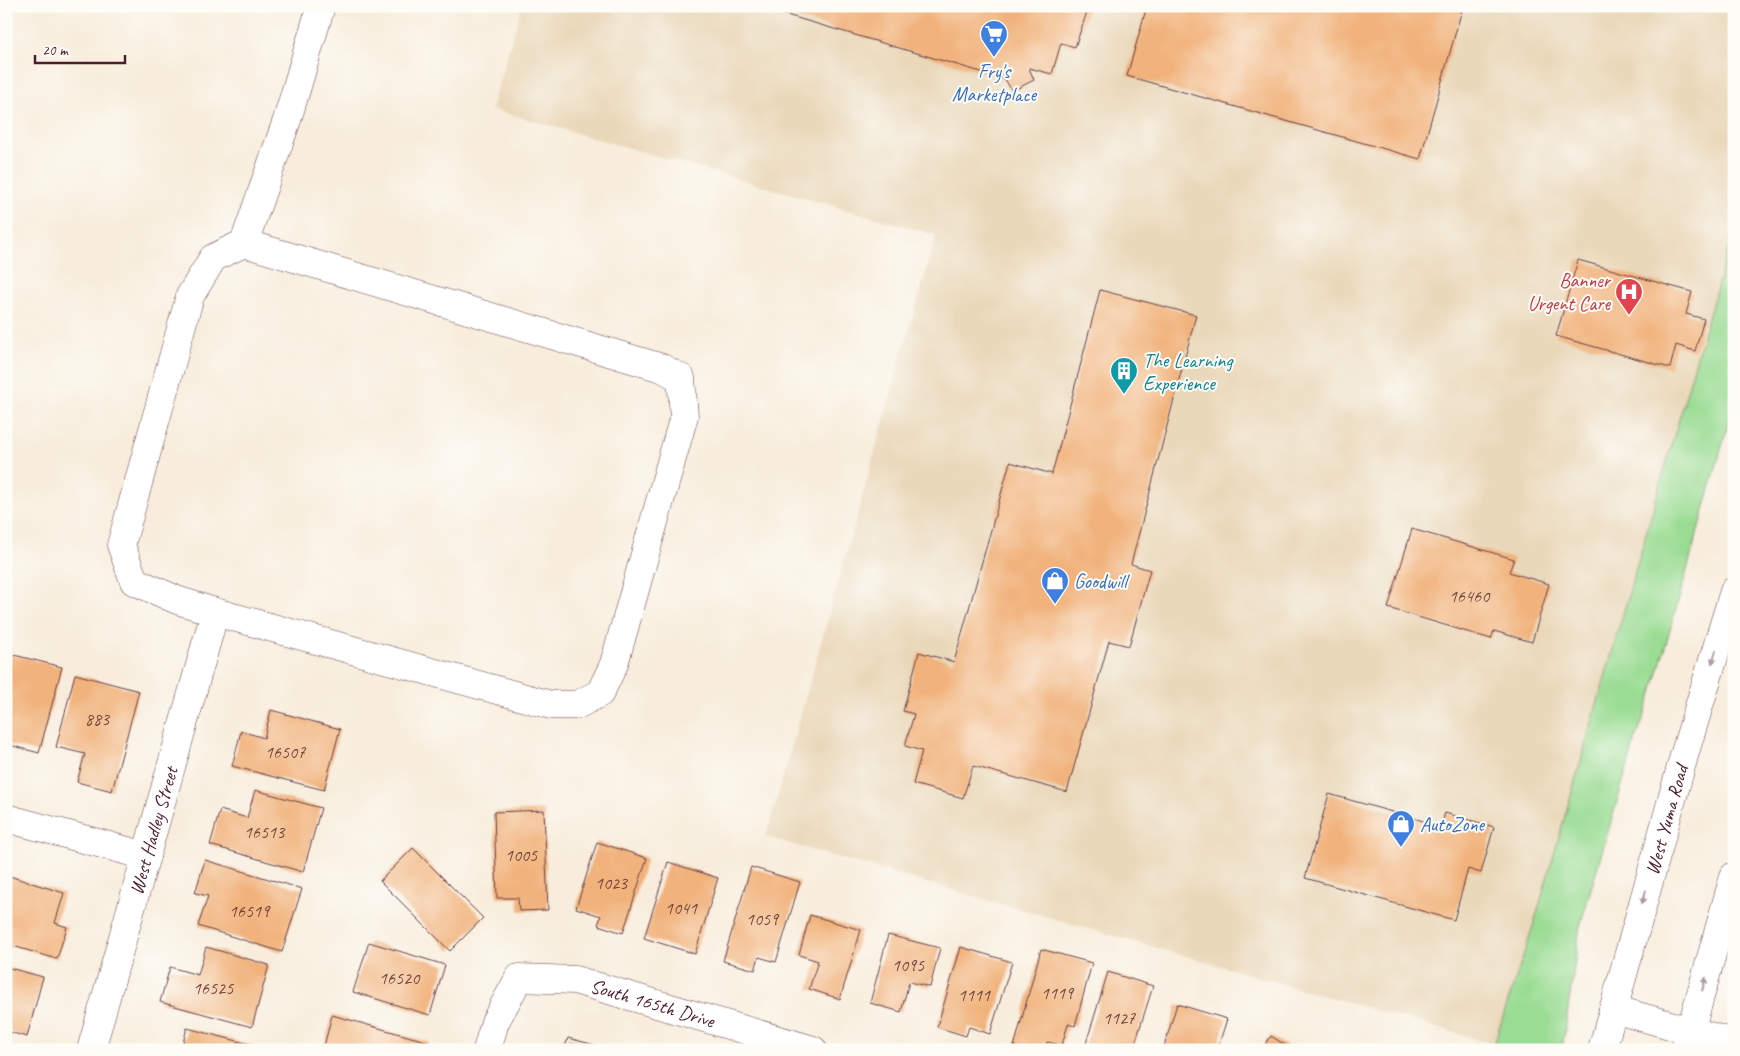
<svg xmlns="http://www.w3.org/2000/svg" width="1740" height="1056" viewBox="0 0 1740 1056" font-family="Caveat,sans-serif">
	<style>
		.built { fill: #ead8ba }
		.green { fill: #9adc93; stroke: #727e5f }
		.building { fill: #f1b27b }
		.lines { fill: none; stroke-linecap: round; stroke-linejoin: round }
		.minor-casing { stroke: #643e46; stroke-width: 29 }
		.major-casing { stroke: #643e46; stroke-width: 29 }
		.minor { stroke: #fff; stroke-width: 28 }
		.major { stroke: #fff; stroke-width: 28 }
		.oneway { fill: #ae9aa0 }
		.labels { text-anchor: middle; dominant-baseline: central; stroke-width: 4; stroke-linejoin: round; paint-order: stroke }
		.number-label { font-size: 18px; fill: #74443f }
		.shop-label { font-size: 20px; fill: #366cbe; stroke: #fdfcf7; text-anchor: start }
		.health-label { font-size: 20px; fill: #be3a42; stroke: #fdfcf7; text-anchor: end }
		.culture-label { font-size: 20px; fill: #0d838f; stroke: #fdfcf7; text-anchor: start }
		.street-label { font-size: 20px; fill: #4a1f2b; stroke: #fdfcf7 }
	</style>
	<rect width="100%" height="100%" fill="#fdfcf7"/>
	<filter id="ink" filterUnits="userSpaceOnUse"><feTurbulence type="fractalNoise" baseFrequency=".02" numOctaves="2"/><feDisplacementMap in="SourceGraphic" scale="10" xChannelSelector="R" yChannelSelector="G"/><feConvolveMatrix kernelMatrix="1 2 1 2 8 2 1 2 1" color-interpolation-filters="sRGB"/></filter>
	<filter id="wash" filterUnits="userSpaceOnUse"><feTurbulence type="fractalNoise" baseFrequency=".0096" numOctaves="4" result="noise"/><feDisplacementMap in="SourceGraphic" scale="20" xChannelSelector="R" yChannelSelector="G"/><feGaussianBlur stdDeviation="1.12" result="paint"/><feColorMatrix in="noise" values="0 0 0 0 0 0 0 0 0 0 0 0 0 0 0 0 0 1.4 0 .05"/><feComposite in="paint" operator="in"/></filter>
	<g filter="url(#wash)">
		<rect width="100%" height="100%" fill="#f8eddc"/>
		<path class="built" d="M522,6h1212v222l-199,692 -41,124 -728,-207 170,-602 -445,-126z"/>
		<path class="green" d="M1734,228v176l-83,293 -16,44 -55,185 -18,124h-45l-23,-6 41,-124z"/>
		<g id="blocks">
			<path class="building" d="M756,6h333l-14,41 -14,-4 -9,31 -23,-6 5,12 -22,11 -7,-12z
				M1147,6h316l-43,153 -293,-83z
				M1578,260l114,32 -6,22 18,5 -9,32 -19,-6 -6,23 -114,-32z
				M1100,290l96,25 -65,249 19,6 -21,76 -20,-5 -42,151 -94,-26 -10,32 -50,-14 9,-33 -17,-5 9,-32 -11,-3 16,-59 35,10 56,-200 42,12z
				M1412,529l102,30 -5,13 40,12 -17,58 -38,-11 -3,8 -103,-31z
				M6,653l56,14 -23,86 -33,-9z
				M75,674l64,17 -27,100 -35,-9 8,-28 -29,-7z
				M271,710l69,19 -16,61 -92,-24 9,-35 23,7z
				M255,790l66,18 -18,64 -93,-27 10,-35 27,8z
				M1329,794l112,32 4,-13 49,14 -13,46 -13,-4 -14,51 -149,-42z
				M544,810l4,100 -29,1 -1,-13h-21l-3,-86z
				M597,842l50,16 -24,75 -25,-8 3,-9 -25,-8z
				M413,848l70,70 -33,33 -70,-70z
				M205,860l97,29 -20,63 -84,-26 10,-30 -13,-3z
				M668,862l50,16 -23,76 -51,-16z
				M751,867l49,15 -24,80 -17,-5 -4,13 -32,-9z
				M6,875l58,18 -9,30 12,4 -10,32 -51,-15z
				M810,915l51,15 -21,69 -31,-10 9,-28 -19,-6z
				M888,935l52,13 -10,39 -21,-5 -8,30 -31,-9z
				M369,942l76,23 -15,50 -77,-23z
				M206,947l63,18 -17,62 -92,-25 10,-35 28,8z
				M961,947l51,15 -22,72 -21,-7 -3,9 -29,-9z
				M1041,949l51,14 -17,63 -7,-2 -6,21 -15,-3 -2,8h-19l-12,-3z
				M6,967l37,10 -16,60 -21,-6z
				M1108,972l45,14 -20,64h-49z
				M1177,1004l50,15 -10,31h-54z
				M332,1015l97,27 -2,8h-104z
				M187,1028l66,17 -1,5h-71z
				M1271,1036l22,14h-32z
				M568,1038l42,11v1h-46z"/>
		</g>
	</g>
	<g filter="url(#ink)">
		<use href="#blocks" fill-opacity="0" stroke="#643e46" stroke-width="1"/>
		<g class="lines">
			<defs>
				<g id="minor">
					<path d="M244,243l418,125 19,10 3,38 -70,248 -14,29 -23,12h-26l-336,-93 -38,-12 -43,-19 -13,-36 69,-249 23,-38 31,-15 43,-123 34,-114"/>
					<path d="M6,818l140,38"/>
					<path d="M1613,1009l121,34"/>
					<path id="s1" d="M91,1050l124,-438"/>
					<path id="s2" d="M487,1050l8,-28 24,-44 56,2 238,70"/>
				</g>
				<g id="major">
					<path id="s3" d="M1602,1050l84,-301 48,-158"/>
					<path d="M1685,1050l49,-174"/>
				</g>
			</defs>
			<use href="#minor" class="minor-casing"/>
			<use href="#major" class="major-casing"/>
			<use href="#minor" class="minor"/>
			<use href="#major" class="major"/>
		</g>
		<defs><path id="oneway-solid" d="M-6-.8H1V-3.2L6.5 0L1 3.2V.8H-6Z" transform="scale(1.25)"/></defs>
		<g class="oneway">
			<use href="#oneway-solid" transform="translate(1714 657) rotate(107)"/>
			<use href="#oneway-solid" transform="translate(1644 897) rotate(106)"/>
			<use href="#oneway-solid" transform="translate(1704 984) rotate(-74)"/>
		</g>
	</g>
	<defs>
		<symbol id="supermarket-pin" viewBox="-11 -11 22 30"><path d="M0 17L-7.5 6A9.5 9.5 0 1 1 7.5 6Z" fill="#3f7fe0" stroke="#fdfcf7"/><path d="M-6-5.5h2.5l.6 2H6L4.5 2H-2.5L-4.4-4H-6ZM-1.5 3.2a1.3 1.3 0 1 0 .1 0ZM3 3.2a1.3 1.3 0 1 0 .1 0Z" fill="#fff"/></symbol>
		<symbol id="hospital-pin" viewBox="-11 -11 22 30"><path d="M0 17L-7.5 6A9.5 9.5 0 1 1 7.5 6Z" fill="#e0444e" stroke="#fdfcf7"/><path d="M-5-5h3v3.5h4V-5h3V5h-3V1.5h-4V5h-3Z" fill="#fff"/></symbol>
		<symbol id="building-pin" viewBox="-11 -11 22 30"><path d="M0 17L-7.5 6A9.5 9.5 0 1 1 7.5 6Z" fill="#0f9aa8" stroke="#fdfcf7"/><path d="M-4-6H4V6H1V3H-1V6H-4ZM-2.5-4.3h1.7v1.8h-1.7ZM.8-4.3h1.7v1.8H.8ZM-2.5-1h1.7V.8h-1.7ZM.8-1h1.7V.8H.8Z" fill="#fff"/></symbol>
		<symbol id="shop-pin" viewBox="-11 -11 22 30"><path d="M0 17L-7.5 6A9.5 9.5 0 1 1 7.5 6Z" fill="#3f7fe0" stroke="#fdfcf7"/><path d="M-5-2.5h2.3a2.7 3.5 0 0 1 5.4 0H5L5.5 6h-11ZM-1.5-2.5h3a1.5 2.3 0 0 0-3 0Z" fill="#fff"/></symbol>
	</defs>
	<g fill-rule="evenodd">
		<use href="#supermarket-pin" x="978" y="18" width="32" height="43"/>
		<use href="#hospital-pin" x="1613" y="276" width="32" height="43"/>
		<use href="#building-pin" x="1108" y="355" width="32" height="43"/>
		<use href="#shop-pin" x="1039" y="565" width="32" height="43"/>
		<use href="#shop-pin" x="1385" y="808" width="32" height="43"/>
	</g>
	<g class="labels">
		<g class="number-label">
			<text x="1469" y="596">16460</text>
			<text x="97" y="719">883</text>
			<text x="285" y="752">16507</text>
			<text x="264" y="832">16513</text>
			<text x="521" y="855">1005</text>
			<text x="611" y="883">1023</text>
			<text x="681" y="908">1041</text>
			<text x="249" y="911">16519</text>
			<text x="762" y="919">1059</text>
			<text x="908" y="965">1095</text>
			<text x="399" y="978">16520</text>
			<text x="213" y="988">16525</text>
			<text x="1057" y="993">1119</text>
			<text x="974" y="995">1111</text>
			<text x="1119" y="1018">1127</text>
		</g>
		<g class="shop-label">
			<text x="994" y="71" text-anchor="middle">Fry's<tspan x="994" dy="23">Marketplace</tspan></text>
			<text x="1074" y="581">Goodwill</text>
			<text x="1420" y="824">AutoZone</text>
		</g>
		<g class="health-label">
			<text x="1610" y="280">Banner<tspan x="1610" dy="23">Urgent Care</tspan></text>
		</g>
		<g class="culture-label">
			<text x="1143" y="360">The Learning<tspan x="1143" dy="23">Experience</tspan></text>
		</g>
		<g class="street-label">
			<text stroke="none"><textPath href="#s3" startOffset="239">West Yuma Road</textPath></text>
			<text stroke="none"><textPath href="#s1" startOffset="228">West Hadley Street</textPath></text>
			<text stroke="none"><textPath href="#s2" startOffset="216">South 165th Drive</textPath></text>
		</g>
	</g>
	<rect width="1740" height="1056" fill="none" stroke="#fdfcf7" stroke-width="25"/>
	<path d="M35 55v8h90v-8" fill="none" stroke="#4a1f2b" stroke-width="2.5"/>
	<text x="42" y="55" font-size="15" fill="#4a1f2b" stroke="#fdfcf7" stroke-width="4" paint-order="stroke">20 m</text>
</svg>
